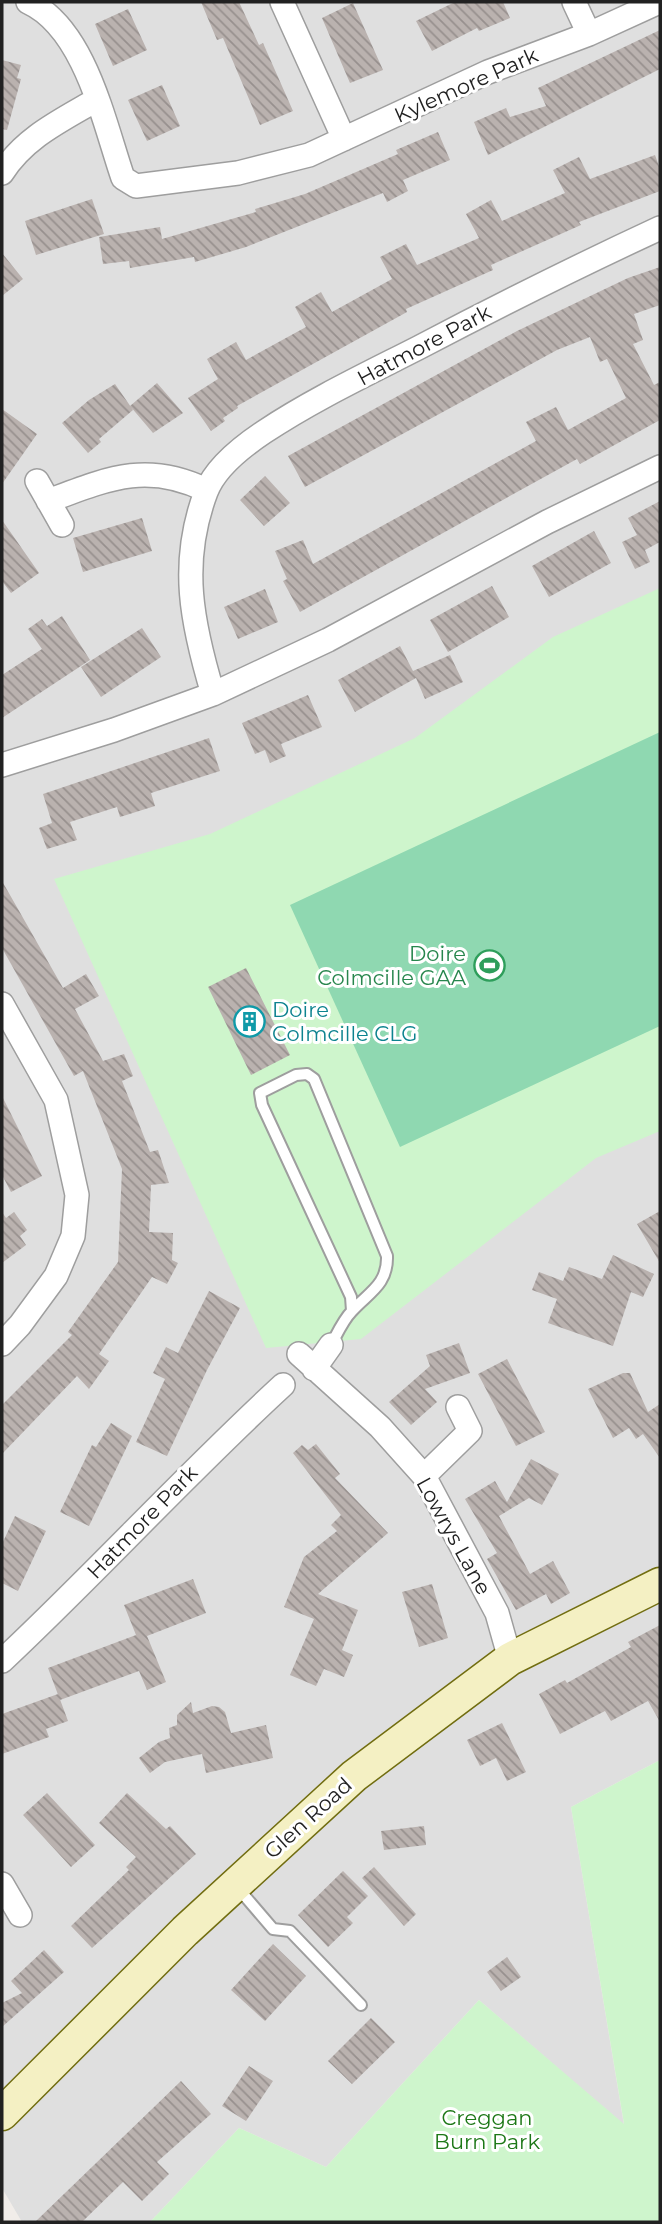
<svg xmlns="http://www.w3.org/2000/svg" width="662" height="2224" viewBox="0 0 662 2224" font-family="Montserrat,sans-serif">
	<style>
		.residential { fill: #dfdfdf }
		.park { fill: #cef5cc }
		.pitch { fill: #8fd8b1 }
		.building { fill: url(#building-back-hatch) }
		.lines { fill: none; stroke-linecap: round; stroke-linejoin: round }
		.lane-casing { stroke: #9e9e9e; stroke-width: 14 }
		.street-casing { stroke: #9e9e9e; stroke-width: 26 }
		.secondary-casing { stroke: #716d10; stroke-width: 35 }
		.lane { stroke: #fff; stroke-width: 10 }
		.street { stroke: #fff; stroke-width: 23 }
		.secondary { stroke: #f4f0c3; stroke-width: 32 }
		.labels { text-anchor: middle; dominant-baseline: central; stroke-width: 6; stroke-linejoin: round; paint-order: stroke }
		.street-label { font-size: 21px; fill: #212121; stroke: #fff }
		.leisure-label { font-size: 21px; fill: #27864d; stroke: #fff; text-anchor: end }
		.culture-label { font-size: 21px; fill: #0d838f; stroke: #fff; text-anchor: start }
		.park-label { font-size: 21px; fill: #1d7817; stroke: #fff }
	</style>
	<defs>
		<pattern id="building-back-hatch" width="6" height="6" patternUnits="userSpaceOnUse" patternTransform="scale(1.75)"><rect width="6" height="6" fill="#bab2af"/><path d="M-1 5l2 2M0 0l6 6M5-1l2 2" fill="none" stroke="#97908e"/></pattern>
	</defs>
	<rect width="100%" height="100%" fill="#f1ede9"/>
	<path class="residential" d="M2,2h658v1758l-89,47 53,318 -145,-125 -153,167 -87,-39 -89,94h-128l-20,-34z"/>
	<path class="park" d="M660,588v543l-64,27 -235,181 -95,9 -212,-469 156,-45 205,-96 138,-101z
		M660,1760v462h-510l89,-94 87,39 153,-167 145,124 -53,-317z"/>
	<path class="pitch" d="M660,732v294l-260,121 -110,-242z"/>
	<path class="building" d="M201,2h38l20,43 4,-2 30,68 -33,14 -37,-87 -6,2z
		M455,2h48l7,16 -31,13 -2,-3 -45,23 -16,-30z
		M353,3l30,67 -33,13 -28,-65z
		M128,9l19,41 -34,16 -18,-42z
		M660,30v39l-172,86 -14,-33 32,-14 4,9 36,-11 -8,-18z
		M2,60l19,5 -4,13 4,1 -14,51 -5,-1z
		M162,85l18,41 -33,15 -19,-41z
		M438,132l12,28 -47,20 5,11 -21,11 -4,-9 -137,54 -51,15 -1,-5 -64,11 -1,-7 -26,3 -4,-27 61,-10 2,12 94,-27 -1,-3 50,-15 93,-40 -2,-4z
		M655,155l5,14v22l-81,31 2,3 -90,40 2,5 -87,39 1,3 -170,94 1,2 -15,10 2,3 -14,10 -23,-33 30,-19 -11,-20 29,-17 10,18 60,-33 -11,-20 26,-15 11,20 60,-33 -12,-22 26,-13 11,21 62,-27 -13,-24 25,-14 11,21 63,-28 -12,-23 26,-13 11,22z
		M92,199l12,35 -68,21 -11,-34z
		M2,253l21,26 -21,17z
		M660,267v38l-26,9 9,26 -10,4 21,41 6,-3v38l-80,44 -3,-5 -277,153 -17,-31 4,-2 -12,-28 28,-11 10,24 223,-123 -10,-19 30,-15 12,23 58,-32 -19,-39 -7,3 -10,-25 -33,13 -252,137 -17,-31 229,-125 111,-53z
		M157,383l26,30 -30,20 -23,-27z
		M115,384l18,26 -34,29 2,3 -13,11 -26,-30 27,-23z
		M2,409l35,25 -35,50z
		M265,476l25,27 -26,23 -24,-26z
		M660,501v41l-15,8 5,12 -15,7 -13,-27 15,-7 -9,-17z
		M142,518l10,33 -69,21 -10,-34z
		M2,520l37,53 -28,20 -9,-12z
		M594,531l17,32 -62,34 -17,-31z
		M492,586l17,31 -61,35 -18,-32z
		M265,589l13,33 -40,17 -14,-32z
		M62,616l28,44 -88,58v-43l40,-26 -14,-20 14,-10 5,7z
		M142,628l19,29 -60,40 -20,-30z
		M400,646l13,25 37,-16 13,27 -38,17 -9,-21 -61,34 -17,-32z
		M308,695l14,32 -41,17 5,12 -16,7 -5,-13 -10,4 -13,-31z
		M209,738l11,33 -69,22 4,13 -35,11 -3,-10 -47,15 7,18 -30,9 -8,-21 13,-5 -9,-29z
		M2,881l61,107 23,-14 13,22 -24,13 28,52 21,-7 9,22 -11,5 28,71 8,-2 11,33 -18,2 -2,47 24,1 -1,27 6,3 -11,21 -15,-7 -53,77 10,7 -20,28 -12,-13 -75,78v-49l70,-70 -4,-3 50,-70 4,-93 -39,-98 -9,5 -72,-128z
		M246,968l44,87 -39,20 -43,-88z
		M2,1096l40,80 -31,16 -9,-17z
		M660,1211v52l-23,-39z
		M2,1212l4,6 8,-6 13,18 -7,6 6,9 -24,18z
		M613,1255l41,19 -11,23 -12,-5 -18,54 -65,-23 9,-24 -25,-9 7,-18 24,9 6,-14 33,12z
		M209,1291l31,17 -33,62 -40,86 -31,-14 29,-63 -12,-6 13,-26 12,6z
		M459,1343l11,30 -45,16 12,13 -26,23 -22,-23 41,-36 -4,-11z
		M507,1359l38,73 -29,14 -38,-72z
		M623,1373h7l18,39 12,-8v54l-17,-24 -7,5 -7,-11 -16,10 -25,-49z
		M111,1423l21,13 -43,90 -29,-14 32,-67 4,2z
		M316,1444l24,30 -5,4 53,55 -70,61 40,16 -16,40 11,5 -9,22 -20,-8 -8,17 -26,-11 24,-56 -30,-12 20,-50 33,-26 -6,-6 10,-10 -48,-62 9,-8 6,5z
		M531,1459l28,15 -17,31 -13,-7 -30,18 31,58 23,-13 17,32 -19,11 -5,-10 -30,16 -29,-51 10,-6 -32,-54 30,-18 12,21z
		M15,1516l31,15 -28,60 -16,-8v-39z
		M193,1579l13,34 -59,23 19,46 -19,8 -8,-19 -79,29 -12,-32 88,-33 -12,-30z
		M432,1584l16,54 -29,9 -17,-55z
		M660,1625v97l-12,-21 -37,20 -6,-10 -45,23 -21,-40 26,-14 2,3 64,-36 -3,-5z
		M58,1694l10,27 -22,8 3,8 -47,17v-40z
		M191,1702l2,11 19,-7 7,1 6,5 6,21 35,-8 7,33 -67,15 -4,-19 -37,8 -15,11 -11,-15 20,-16 11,-4 -1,-10 8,-3v-10z
		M502,1723l24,49 -19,9 -11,-23 -16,8 -13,-26z
		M47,1793l48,52 -24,22 -48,-52z
		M127,1793l39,36 4,-3 26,28 -104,94 -21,-22 58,-56 -3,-3 10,-10 -37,-34z
		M424,1826l2,19 -42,5 -3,-19z
		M374,1867l42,47 -12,12 -42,-48z
		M343,1871l25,25 -21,21 6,6 -25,24 -30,-32z
		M273,1944l33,32 -41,45 -34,-31z
		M44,1950l20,22 -62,55v-24l20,-10 -11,-12z
		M507,1957l14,20 -20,14 -14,-19z
		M371,2018l24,24 -43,42 -24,-23z
		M249,2066l24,15 -27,40 -24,-15z
		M181,2081l30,33 -54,48 12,12 -27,27 -19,-19 -41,40h-47z"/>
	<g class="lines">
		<defs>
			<path id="lane" d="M331,1345c6,-11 12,-25 21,-34 16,-18 36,-26 35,-55l-73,-177 -7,-5 -11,1 -36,18 2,12 89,192 1,14
				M237,1887l36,42 17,2 71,74"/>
			<path id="street" d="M28,2c57,26 76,121 95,176l13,8 102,-13 71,-18 179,-83 101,-38 70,-32
				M282,2l62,137
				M574,2l15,32
				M2,173c22,-35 58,-52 94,-73
				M37,481l25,44
				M48,501c59,-22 98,-40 158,-11
				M213,694c-21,-70 -34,-131 -7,-202 9,-24 37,-46 58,-60 48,-32 103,-58 154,-84 80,-42 160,-82 242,-120
				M2,765l112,-35 99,-36 115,-54 219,-118 113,-55
				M2,1004l54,96 21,95 -4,41 -17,40 -36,49 -18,19
				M299,1354l81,73 44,49 73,137 13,46
				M314,1369l17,-24
				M424,1476l46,-45 -12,-24
				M2,1661c96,-90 184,-187 281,-276
				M2,1884l18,31"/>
			<path id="secondary" d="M2,2114l183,-183 169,-155 156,-117 150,-75"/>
		</defs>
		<use href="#lane" class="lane-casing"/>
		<use href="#street" class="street-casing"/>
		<use href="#secondary" class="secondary-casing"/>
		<use href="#lane" class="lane"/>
		<use href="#street" class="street"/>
		<use href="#secondary" class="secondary"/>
	</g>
	<defs>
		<symbol id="stadium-ring" viewBox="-11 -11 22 22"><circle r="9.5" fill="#fff" stroke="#2e9e5b" stroke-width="1.5"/><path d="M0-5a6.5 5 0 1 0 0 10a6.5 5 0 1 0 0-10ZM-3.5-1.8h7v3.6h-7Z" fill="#2e9e5b"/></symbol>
		<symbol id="building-ring" viewBox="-11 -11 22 22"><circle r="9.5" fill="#fff" stroke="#0f9aa8" stroke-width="1.5"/><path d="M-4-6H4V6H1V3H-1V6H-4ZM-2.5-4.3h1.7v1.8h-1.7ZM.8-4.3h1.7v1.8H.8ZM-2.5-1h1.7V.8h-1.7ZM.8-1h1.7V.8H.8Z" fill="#0f9aa8"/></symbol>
	</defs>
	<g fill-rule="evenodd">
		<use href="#stadium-ring" x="472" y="948" width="35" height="35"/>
		<use href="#building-ring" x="232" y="1004" width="35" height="35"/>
	</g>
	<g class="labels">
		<g class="street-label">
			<text transform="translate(466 85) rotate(-24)">Kylemore Park</text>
			<text transform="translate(424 345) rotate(-28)">Hatmore Park</text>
			<text transform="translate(142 1522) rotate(-46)">Hatmore Park</text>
			<text transform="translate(454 1536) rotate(61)">Lowrys Lane</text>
			<text transform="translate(308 1818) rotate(-42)">Glen Road</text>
		</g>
		<g class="leisure-label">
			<text x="466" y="953">Doire<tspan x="466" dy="24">Colmcille GAA</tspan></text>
		</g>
		<g class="culture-label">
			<text x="272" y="1009">Doire<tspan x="272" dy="24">Colmcille CLG</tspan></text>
		</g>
		<g class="park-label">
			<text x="487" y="2117">Creggan<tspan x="487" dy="24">Burn Park</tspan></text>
		</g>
	</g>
	<rect width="662" height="2224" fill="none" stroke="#212121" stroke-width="7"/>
</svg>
